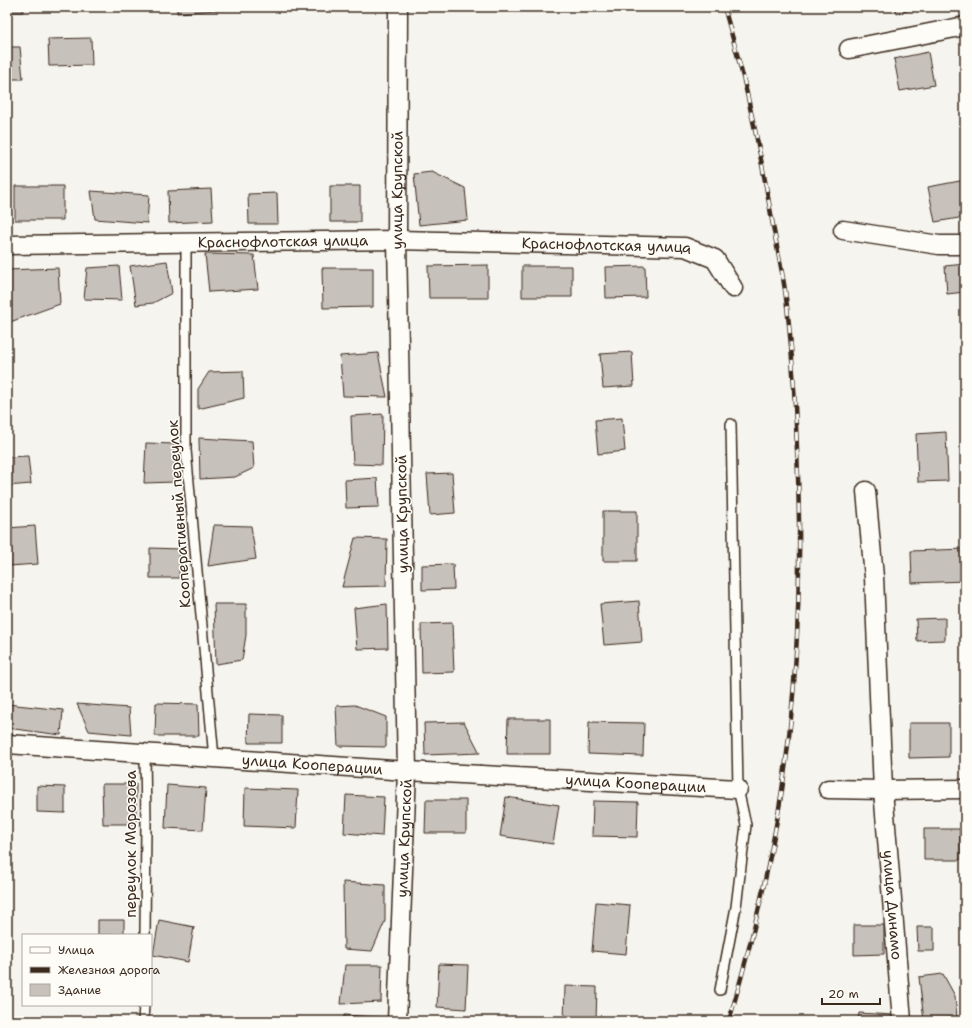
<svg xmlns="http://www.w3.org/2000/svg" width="972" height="1028" viewBox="0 0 972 1028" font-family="'Shantell Sans',sans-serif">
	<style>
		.building { fill: #c7c1bb; stroke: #3b2a1e }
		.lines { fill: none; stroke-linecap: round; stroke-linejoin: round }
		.lane-casing { stroke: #3b2a1e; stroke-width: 12 }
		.street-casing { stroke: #3b2a1e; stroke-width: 21 }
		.lane { stroke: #fdfcf7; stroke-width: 9 }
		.street { stroke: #fdfcf7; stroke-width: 18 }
		.rail-casing { stroke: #3b2a1e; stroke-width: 4.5 }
		.rail { stroke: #fdfcf7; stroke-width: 3; stroke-dasharray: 9; stroke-linecap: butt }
		.labels { text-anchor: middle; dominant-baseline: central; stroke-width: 3; stroke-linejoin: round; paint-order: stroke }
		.street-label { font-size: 15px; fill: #3b2a1e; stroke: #fdfcf7 }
	</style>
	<rect width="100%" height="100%" fill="#f5f4ee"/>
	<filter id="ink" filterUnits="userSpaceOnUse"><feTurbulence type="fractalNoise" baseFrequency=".025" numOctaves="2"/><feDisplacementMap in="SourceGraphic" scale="8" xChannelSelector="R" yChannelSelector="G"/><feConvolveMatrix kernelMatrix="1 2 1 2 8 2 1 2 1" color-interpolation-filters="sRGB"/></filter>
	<g filter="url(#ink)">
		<path class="building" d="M7,7h16v5h-16z
			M177,7h53v2l-53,4z
			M894,7h25l-22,7z
			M91,38l1,27 -43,1 -1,-27z
			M7,47h13l3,32h-16z
			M928,52l6,33 -34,6 -6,-32z
			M432,172l33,16 3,32 -49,5 -5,-51z
			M965,180v37l-30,5 -7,-35z
			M15,186h48v34h-48z
			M330,186h30v36h-30z
			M211,189l2,32 -44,2 -1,-32z
			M91,191l58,4 -2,28 -52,-4z
			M277,193l1,31h-29l-1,-30z
			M205,254l49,1 4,34 -49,3z
			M167,261l5,32 -19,10 -17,2 -6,-39z
			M965,264v28l-18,2 -2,-28z
			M488,265v33h-59l-1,-32z
			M119,266l3,34 -38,-1 3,-31z
			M522,266h50v31h-50z
			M645,266l1,31 -40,1 -1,-31z
			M58,268l2,36 -50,18 -3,-31v-21z
			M322,268h51v39l-50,1z
			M632,352l2,34 -31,2 -3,-34z
			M378,353l9,44 -44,-1 -3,-40z
			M243,371l1,27 -46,11v-20l11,-17z
			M383,414l-1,51 -29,-1 -2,-48z
			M622,418l3,33 -27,3 -3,-34z
			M946,432l2,49 -30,1 -2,-48z
			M199,438l53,3 2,27 -19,9 -35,2z
			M146,443l28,1 1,38 -31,1z
			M28,456l3,28 -24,2v-29z
			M452,473l3,40 -25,2 -3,-41z
			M377,478l2,29 -33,1 -1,-28z
			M603,511h34v50h-34z
			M214,525l37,1 5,33 -48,7z
			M35,526l3,38 -29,2 -2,-38z
			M355,538l32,1 -1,47 -44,1z
			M150,548l30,1 -1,29h-29z
			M965,549v32l-53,2 -1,-32z
			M453,564l1,25 -32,1v-25z
			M639,601l3,41 -38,3 -4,-41z
			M214,604h32v31l-4,25 -26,4z
			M387,604l1,44 -31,1 -3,-41z
			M945,618v22l-28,1 -1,-22z
			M452,623l2,49 -32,1 -1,-49z
			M156,703l42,1 1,32h-44z
			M7,704l56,6 -2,25 -54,-7z
			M77,704l52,4 2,27 -42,-4z
			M355,705l31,12v30l-48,-1 -2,-40z
			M249,714l33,1v28h-34z
			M508,719h42v35h-43z
			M464,722l16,31 -55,2 -1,-32z
			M589,722l55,1 -1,33 -55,-2z
			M909,723h40v34l-40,1z
			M964,726h1v29h-1z
			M102,784h34v40h-33z
			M167,785l39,3 -3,42 -38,-2z
			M37,786l28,1v26l-28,-1z
			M245,788l53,2 -2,38 -52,-2z
			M346,795l38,2 -2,39 -38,-3z
			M506,797l53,8 -6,39 -53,-8z
			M426,800h40v33h-41z
			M593,801l45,1 -1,35 -45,-1z
			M924,829h36v31h-36z
			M343,882l42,3v36l-13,30 -28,-2z
			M596,902l34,3 -4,49 -34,-3z
			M98,920h26v15h-26z
			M159,920l35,7 -6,35 -35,-7z
			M854,925h30v29l-30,1z
			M917,927h17v24h-16z
			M439,964l29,1 -2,44 -29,-2z
			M345,965h37l-1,37 -40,2z
			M943,974l12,22 2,21 -33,4 -5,-44z
			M565,986l32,1 -1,34h-32z
			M859,1013l33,2v6h-34z
			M344,1015l34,2v4h-34z"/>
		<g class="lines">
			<defs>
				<path id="lane" d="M186,243v207l28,308
					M145,935l1,-111 -1,-71
					M720,990l16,-83 10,-82 -8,-36 -7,-365
					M143,1021l1,-16"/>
				<g id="street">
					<path d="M849,49l116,-23"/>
					<path d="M843,230l96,15h26"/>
					<path id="s1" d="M7,245l390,-5 288,7 30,12 18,29"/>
					<path id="s2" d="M866,491l8,86 9,213 19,231"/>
					<path id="s3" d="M7,744l400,27 331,18"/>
					<path d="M828,789l55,1 82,-1"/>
					<path id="s4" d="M397,1021l10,-250 -10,-531 1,-233"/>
				</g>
			</defs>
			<use href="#lane" class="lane-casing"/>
			<use href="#street" class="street-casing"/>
			<use href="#lane" class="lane"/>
			<use href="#street" class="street"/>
			<defs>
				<path id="rail" d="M724,7c10,35 20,70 27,105 8,34 14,68 20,102 4,25 10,50 14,76 7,53 10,106 12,159 5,114 2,228 -15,341 -12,78 -31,155 -53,231"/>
			</defs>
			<use href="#rail" class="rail-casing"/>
			<use href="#rail" class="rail"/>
		</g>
	</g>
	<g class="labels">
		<g class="street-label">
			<text stroke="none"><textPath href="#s4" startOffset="831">улица Крупской</textPath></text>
			<text stroke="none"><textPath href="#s1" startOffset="276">Краснофлотская улица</textPath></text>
			<text stroke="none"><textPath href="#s1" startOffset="600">Краснофлотская улица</textPath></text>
			<text transform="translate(179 514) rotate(-94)">Кооперативный переулок</text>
			<text transform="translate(402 514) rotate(-91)">улица Крупской</text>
			<text stroke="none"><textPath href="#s3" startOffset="306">улица Кооперации</textPath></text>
			<text stroke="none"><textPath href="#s3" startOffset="630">улица Кооперации</textPath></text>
			<text stroke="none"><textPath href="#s4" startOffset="183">улица Крупской</textPath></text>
			<text transform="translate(131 844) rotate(-90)">переулок Морозова</text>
			<text stroke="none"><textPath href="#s2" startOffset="415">улица Динамо</textPath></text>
		</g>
	</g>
	<rect width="972" height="1028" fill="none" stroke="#fdfcf7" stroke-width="24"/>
	<rect x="12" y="12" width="948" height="1004" fill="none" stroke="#3b2a1e" stroke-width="1.5" filter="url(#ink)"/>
	<rect x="22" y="934" width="130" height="72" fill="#fdfcf7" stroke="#afa8a0"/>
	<rect x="30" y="947" width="20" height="6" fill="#fdfcf7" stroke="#afa8a0"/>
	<text x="58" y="954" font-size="12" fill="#3b2a1e">Улица</text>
	<rect x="30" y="967" width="20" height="6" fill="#3b2a1e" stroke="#afa8a0"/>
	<text x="58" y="974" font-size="12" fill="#3b2a1e">Железная дорога</text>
	<rect x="30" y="984" width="20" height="12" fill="#c7c1bb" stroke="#afa8a0"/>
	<text x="58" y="994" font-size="12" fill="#3b2a1e">Здание</text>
	<path d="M822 998v6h58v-6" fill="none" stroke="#3b2a1e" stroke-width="2"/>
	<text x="828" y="998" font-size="12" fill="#3b2a1e" stroke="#fdfcf7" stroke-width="3" paint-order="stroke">20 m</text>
</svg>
